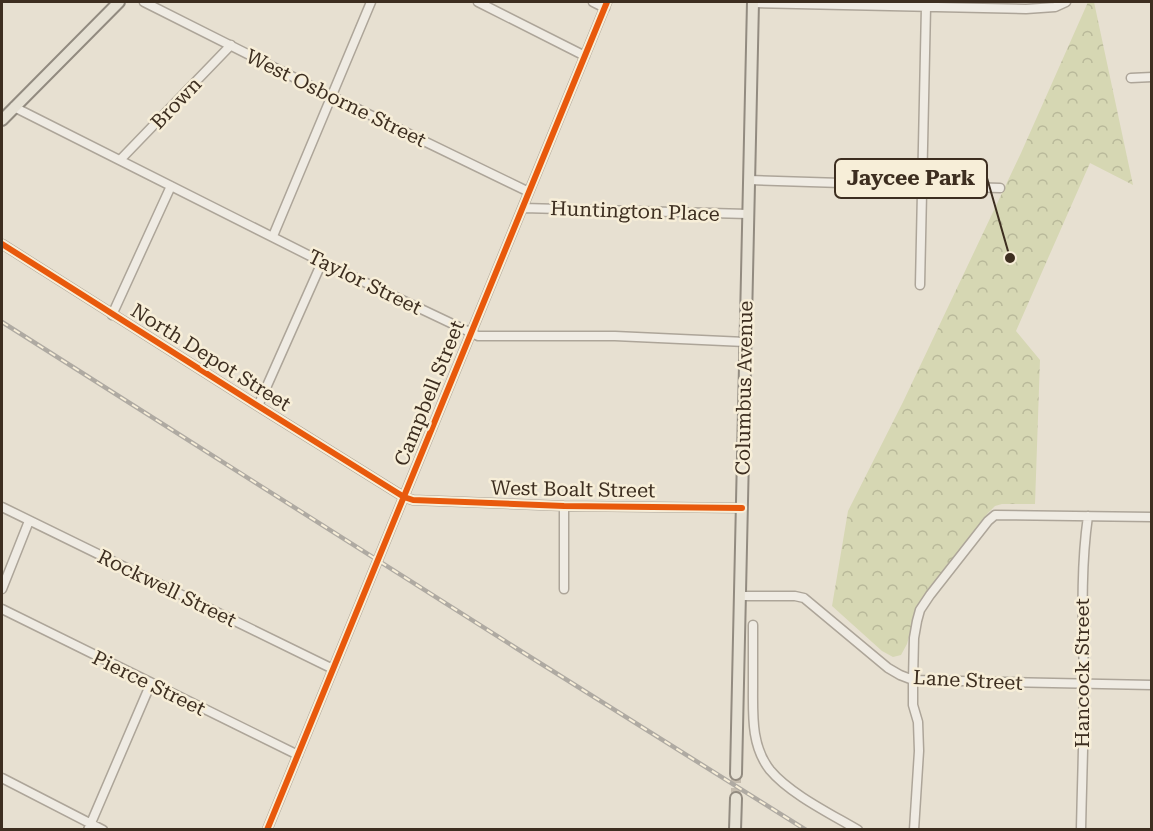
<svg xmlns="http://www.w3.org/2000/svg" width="1153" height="831" viewBox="0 0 1153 831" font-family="'Roboto Serif',serif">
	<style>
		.park { fill: url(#park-crowns) }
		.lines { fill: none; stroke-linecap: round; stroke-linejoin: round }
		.major-tunnel { stroke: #c5bcae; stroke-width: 10; stroke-dasharray: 10 5; stroke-linecap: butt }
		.minor-casing { stroke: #ada599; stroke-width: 11 }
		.major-casing { stroke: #928b80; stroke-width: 14 }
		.minor { stroke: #efebe3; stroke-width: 8 }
		.major { stroke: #e6e1d4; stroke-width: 10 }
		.rail-casing { stroke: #afaaa2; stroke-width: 4.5 }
		.rail { stroke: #f7eed8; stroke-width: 2; stroke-dasharray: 7; stroke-linecap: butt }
		.cycleway-casing { stroke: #f7eed8; stroke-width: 10 }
		.cycleway { stroke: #e8590c; stroke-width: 6 }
		.labels { text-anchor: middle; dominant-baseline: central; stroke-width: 5; stroke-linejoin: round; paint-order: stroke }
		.street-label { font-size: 20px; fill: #3d2e20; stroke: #f7eed8 }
		.leader { fill: none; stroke: #3d2e20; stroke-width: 2 }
		.callout-dot { fill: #3d2e20; stroke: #f7eed8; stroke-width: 2 }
		.callout { fill: #f7eed8; stroke: #3d2e20; stroke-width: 2 }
		.callout-label { font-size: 21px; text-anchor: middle; font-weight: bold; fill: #3d2e20 }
	</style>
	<defs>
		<pattern id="park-crowns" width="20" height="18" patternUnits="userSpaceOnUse" patternTransform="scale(1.5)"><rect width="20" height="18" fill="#d6d7b3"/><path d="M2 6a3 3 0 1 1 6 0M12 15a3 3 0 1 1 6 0" fill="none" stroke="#b9b99a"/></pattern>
	</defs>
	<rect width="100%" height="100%" fill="#e7e0d1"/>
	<path class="park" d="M1088,2h6l39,183 -43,-22 -74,168 24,29 -5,144h-33l-7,2 -7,7 -70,92 -11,39 -6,11 -8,2 -11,-6 -50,-45 16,-95 55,-109 118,-249z"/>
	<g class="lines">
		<path class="major-tunnel" d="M736,798v-24"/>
		<defs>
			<path id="minor" d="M144,2l187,94 198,96
				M478,2l107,54
				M593,2l12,6
				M753,3l273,6 29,-2 11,-5
				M1131,78l21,-1
				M14,107l308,155 156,74h137l130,6
				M120,160l111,-115
				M749,180l251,8
				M523,208l225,6
				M273,236l98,-234
				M2,244l256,162 146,91 9,3 151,6 178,2
				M920,285l6,-278
				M112,315l59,-129
				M258,406l64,-144
				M564,506v83
				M2,507l331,162
				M2,589l27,-68
				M740,596h55l9,2 84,70 12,7 13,5 239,5
				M2,609l296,146
				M753,625c0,20 0,41 0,61 0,29 -2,60 17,84 20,24 61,44 88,60
				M2,778l101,52
				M88,830l63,-147
				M267,830l340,-828
				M914,830l5,-79 -1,-29 -5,-17v-25l1,-42 3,-17 3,-11 10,-15 58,-74 7,-6 157,2
				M1081,830c1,-50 3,-99 3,-148 -1,-56 -4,-110 4,-166"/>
			<path id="major" d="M2,120l117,-118
				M736,774l17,-772
				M735,830l1,-32"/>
		</defs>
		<use href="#minor" class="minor-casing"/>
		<use href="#major" class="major-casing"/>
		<use href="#minor" class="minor"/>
		<use href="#major" class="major"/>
		<defs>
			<path id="rail" d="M2,322l514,326 290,182"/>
		</defs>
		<use href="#rail" class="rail-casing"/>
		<use href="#rail" class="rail"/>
		<defs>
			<path id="cycleway" d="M2,244l256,162 146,91 9,3 151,6 178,2
				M267,830l340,-828"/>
		</defs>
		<use href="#cycleway" class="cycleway-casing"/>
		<use href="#cycleway" class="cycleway"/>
	</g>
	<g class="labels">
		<g class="street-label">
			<text transform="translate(336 98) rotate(26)">West Osborne Street</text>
			<text transform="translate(176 103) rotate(-46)">Brown</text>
			<text transform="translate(635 211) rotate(2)">Huntington Place</text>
			<text transform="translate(365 282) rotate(26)">Taylor Street</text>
			<text transform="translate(211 357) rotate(32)">North Depot Street</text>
			<text transform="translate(744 388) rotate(-89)">Columbus Avenue</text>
			<text transform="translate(429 393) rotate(-68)">Campbell Street</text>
			<text transform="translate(573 489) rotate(1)">West Boalt Street</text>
			<text transform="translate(167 588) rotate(26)">Rockwell Street</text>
			<text transform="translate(1082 673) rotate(-90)">Hancock Street</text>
			<text transform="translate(968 680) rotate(3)">Lane Street</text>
			<text transform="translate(149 683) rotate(26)">Pierce Street</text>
		</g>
	</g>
	<path class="leader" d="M1010 258L987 178"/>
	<circle class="callout-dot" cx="1010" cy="258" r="6"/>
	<rect class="callout" x="835" y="159" width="152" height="39" rx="6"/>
	<g class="callout-label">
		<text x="911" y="185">Jaycee Park</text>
	</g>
	<rect width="1153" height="831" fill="none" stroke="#3d2e20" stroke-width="6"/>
</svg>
